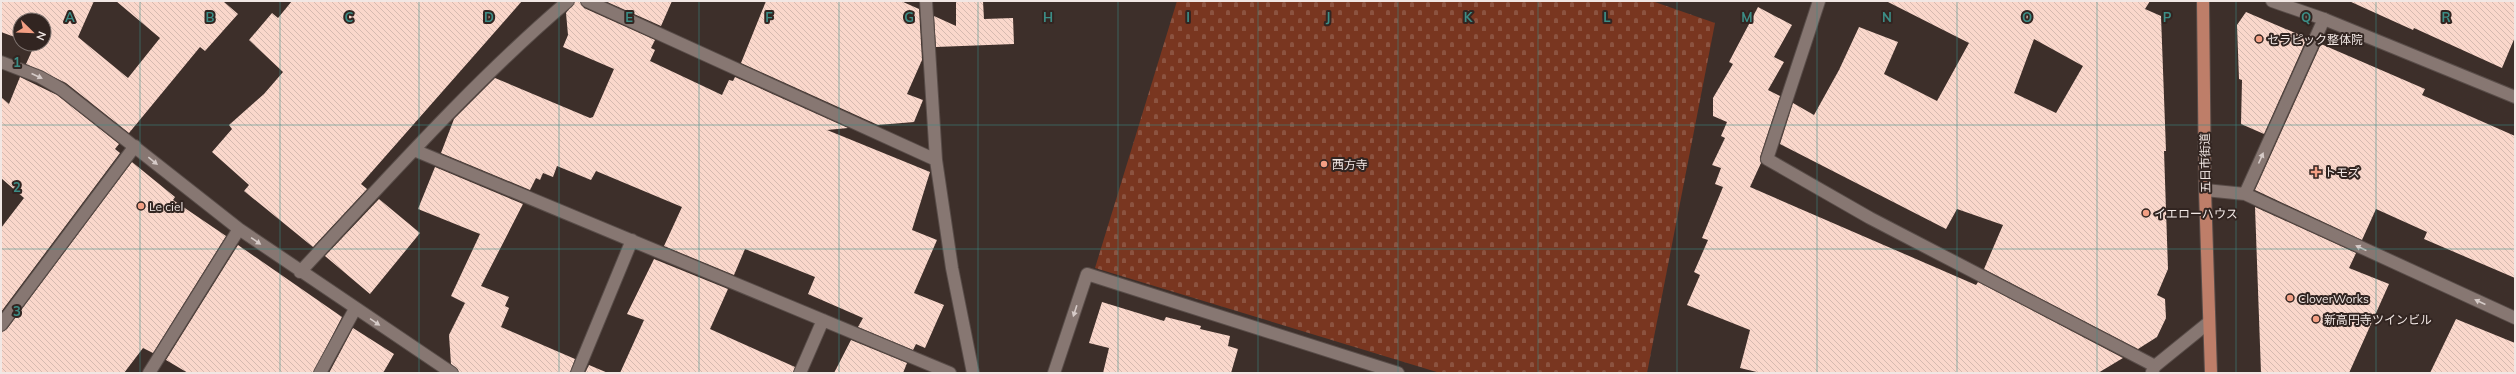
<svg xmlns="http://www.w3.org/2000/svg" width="2516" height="374" viewBox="0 0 2516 374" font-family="Mulish,'Noto Sans JP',sans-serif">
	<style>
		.cemetery { fill: url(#cemetery-stones) }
		.building { fill: url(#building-back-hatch); fill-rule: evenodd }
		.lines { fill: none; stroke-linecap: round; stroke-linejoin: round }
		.street-casing { stroke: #594d49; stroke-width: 14 }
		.secondary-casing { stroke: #594d49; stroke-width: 14 }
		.primary-casing { stroke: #594d49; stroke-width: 14 }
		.street { stroke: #877772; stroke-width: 12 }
		.secondary { stroke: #877772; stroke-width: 12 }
		.primary { stroke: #be7e69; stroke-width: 12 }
		.oneway { fill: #d6cbc8 }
		.grid { fill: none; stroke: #3c8d86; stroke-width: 1; stroke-opacity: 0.55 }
		.poi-dot { fill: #f39f84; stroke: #322521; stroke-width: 1.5 }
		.labels { text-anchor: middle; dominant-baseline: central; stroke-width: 4; stroke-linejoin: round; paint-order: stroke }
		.poi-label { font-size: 12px; fill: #f1e7e4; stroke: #322521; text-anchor: start }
		.street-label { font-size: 12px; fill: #f1e7e4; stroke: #322521 }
		.grid-label { font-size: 13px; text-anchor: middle; font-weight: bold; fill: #3c8d86; stroke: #322521; stroke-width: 4; stroke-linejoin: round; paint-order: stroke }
	</style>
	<defs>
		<pattern id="cemetery-stones" width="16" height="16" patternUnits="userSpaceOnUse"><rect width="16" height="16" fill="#793620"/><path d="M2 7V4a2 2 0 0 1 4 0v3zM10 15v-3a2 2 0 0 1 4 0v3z" fill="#8c5340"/></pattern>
		<pattern id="building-back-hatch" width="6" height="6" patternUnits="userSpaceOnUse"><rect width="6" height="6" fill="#fad7cb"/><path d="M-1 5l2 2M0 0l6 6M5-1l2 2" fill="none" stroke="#d6bab0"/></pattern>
	</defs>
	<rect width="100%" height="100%" fill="#3d2f2a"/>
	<path class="cemetery" d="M1177,1h475l63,22 -68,350h-207l-345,-105z"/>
	<path class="building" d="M1,1h93l-16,36 50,41 32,-40 -44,-37h107l15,13 -33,37 -5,-4 -71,86 -63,-50 -40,-19 9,-20h9v-24h-24v19l-19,-7z
		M292,1h230l-161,183 6,5 -54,58 -69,-56 5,-6 -37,-33 20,-23 -3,-4 35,-31 19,-22 -34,-32 23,-27 6,5z
		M575,1h5l4,7 71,32 -4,8 4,2 -5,11 72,34 7,-15 4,1 2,-4 113,51 -21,2 103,42 -18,58 25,10 -23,53 30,12 -19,43 -9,-4 -3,6 -55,-23 5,-9 -55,-24 7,-17 -70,-28 -11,26 -70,-29 18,-39 -86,-36 -5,9 -34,-14 -4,11 -10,-4 -3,7 -4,-2 -6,12 -89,-37 13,-34 41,-41 95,40 3,-1 21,-48 -51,-22 5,-12 -2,-22z
		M605,1h67l-11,25z
		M766,1h135l18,8 3,51 -15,34 16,6 -9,22 -36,3 -137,-62z
		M956,1h27l1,18 29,-1 1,26 -78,3 -2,-31 22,10z
		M1886,1h264l-5,8 16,7 5,135h-2l4,118 -11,26 8,4 1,19 -9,19 -19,12 -154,-80 19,-44 -46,-16 -11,20 -166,-85 13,-41 21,12 25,-45 20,-43 39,15 -14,32 53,27 32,-58zM2034,39l49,27 -27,47 -42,-20z
		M2349,1h166v36l-13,31 -88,-40 -1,2z
		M1758,7l34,18 -18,32 10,5 -16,28 12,6 -20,61 1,6 -11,24 226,98 2,-3 145,76 -25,15h-337l-21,-5 10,-38 -63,-25 13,-30 -6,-3 14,-32 -6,-2 21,-51 -8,-3 6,-16 -9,-3 13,-27 -4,-2 6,-14 -14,-6v-18l20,-34 -4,-2z
		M2246,12l61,26 -43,96 -23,-10 1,-44 -3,-1 -2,-54z
		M2321,44l104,45 -3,6 93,41v142l-91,-39 3,-7 -51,-23 -14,31 -107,-50z
		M20,77l37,18 62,49 -4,5 5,4 -119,159v-84l23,-30 -23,-20v-81l8,7z
		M132,162l43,35 -2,3 53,36 -73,117 -10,-5 -19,25h-123v-41l6,-3z
		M435,167l88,37 -42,82 28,11 -4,9 4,2 -8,19 74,32 -5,14h-111l-8,-9 -2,-29 16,-32 -14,-7 29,-62 -62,-25z
		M379,199l41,34 -50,61 -45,-38z
		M2255,207l101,46 -7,15 40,16 -40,89h-88z
		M238,245l104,72 -29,56h-125l-22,-13z
		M654,259l74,30 -18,40 85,38 -2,6h-173l24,-53 -17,-6z
		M1102,302l62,19 2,-4 35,9 -1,3 30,7 -2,10 10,3 -7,24h-128l6,-25 -20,-5z
		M2456,319l59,24v30h-85z
		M353,328l41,26 -11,19h-54z
		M851,340l56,23 -4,10h-69z
		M589,365l19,8h-23z"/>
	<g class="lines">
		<defs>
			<path id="street" d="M587,1l349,159
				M926,1l10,159 16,108 21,105
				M1819,1l-52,158 103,59 285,148
				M1,62l39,15 21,12 178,140 213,144
				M414,150l536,223
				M2205,190l40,4 270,124
				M2245,194l79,-175
				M300,272c87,-93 172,-189 268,-271
				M1,325l134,-179
				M2152,372l3,-6 53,-43
				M149,373l90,-144
				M320,373l35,-64
				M577,373l55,-133
				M800,373l23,-53
				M1054,373l33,-99 311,99"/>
			<path id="secondary" d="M2272,1l52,18 191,78"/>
			<path id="primary" d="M2203,1l2,189 6,183"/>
		</defs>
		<use href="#street" class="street-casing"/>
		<use href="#secondary" class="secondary-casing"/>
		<use href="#primary" class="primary-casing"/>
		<use href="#street" class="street"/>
		<use href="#secondary" class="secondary"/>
		<use href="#primary" class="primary"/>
	</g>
	<defs><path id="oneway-solid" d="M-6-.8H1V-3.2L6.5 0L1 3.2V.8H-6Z"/></defs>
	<g class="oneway">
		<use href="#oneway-solid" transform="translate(37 76) rotate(24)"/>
		<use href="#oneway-solid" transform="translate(2261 158) rotate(-66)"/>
		<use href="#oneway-solid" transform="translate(153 161) rotate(39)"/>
		<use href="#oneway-solid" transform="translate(256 241) rotate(35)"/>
		<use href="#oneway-solid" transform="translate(2361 248) rotate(-155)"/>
		<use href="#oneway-solid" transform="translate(2480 302) rotate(-155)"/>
		<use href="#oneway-solid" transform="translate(1075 311) rotate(108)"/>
		<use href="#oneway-solid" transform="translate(375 322) rotate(34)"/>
	</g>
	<path class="grid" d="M140,1v372M280,1v372M419,1v372M559,1v372M699,1v372M839,1v372M978,1v372M1118,1v372M1258,1v372M1398,1v372M1538,1v372M1677,1v372M1817,1v372M1957,1v372M2097,1v372M2236,1v372M2376,1v372M1,125h2514M1,249h2514"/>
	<g class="poi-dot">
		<circle cx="2259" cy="39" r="4"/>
		<circle cx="1324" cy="164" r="4"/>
		<path d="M2314 166h4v4h4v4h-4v4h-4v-4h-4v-4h4z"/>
		<circle cx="141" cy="206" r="4"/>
		<circle cx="2146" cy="213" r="4"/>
		<circle cx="2290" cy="298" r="4"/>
		<circle cx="2316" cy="319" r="4"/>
	</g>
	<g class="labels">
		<g class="poi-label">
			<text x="2267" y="39">セラピック整体院</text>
			<text x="1332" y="164">西方寺</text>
			<text x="2324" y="172">トモズ</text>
			<text x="149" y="206">Le ciel</text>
			<text x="2154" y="213">イエローハウス</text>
			<text x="2298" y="298">CloverWorks</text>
			<text x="2324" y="319">新高円寺ツインビル</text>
		</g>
		<g class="street-label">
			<text transform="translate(2205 163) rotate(-91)">五日市街道</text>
		</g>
	</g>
	<g class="grid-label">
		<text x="70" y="22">A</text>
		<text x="210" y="22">B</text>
		<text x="349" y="22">C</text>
		<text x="489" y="22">D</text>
		<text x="629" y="22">E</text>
		<text x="769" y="22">F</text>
		<text x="909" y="22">G</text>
		<text x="1048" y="22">H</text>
		<text x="1188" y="22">I</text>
		<text x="1328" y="22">J</text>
		<text x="1468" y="22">K</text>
		<text x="1607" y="22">L</text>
		<text x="1747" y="22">M</text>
		<text x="1887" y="22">N</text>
		<text x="2027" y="22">O</text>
		<text x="2167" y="22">P</text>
		<text x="2306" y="22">Q</text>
		<text x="2446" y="22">R</text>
		<text x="17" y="67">1</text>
		<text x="17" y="192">2</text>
		<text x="17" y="316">3</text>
	</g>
	<rect width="2516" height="374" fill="none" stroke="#f1e7e4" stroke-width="4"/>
	<g transform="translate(32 32) rotate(113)"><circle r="19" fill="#322521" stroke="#7e736f"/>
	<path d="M0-3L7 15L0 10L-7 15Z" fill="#f39f84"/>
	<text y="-6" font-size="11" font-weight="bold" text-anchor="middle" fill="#f1e7e4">N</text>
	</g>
</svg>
